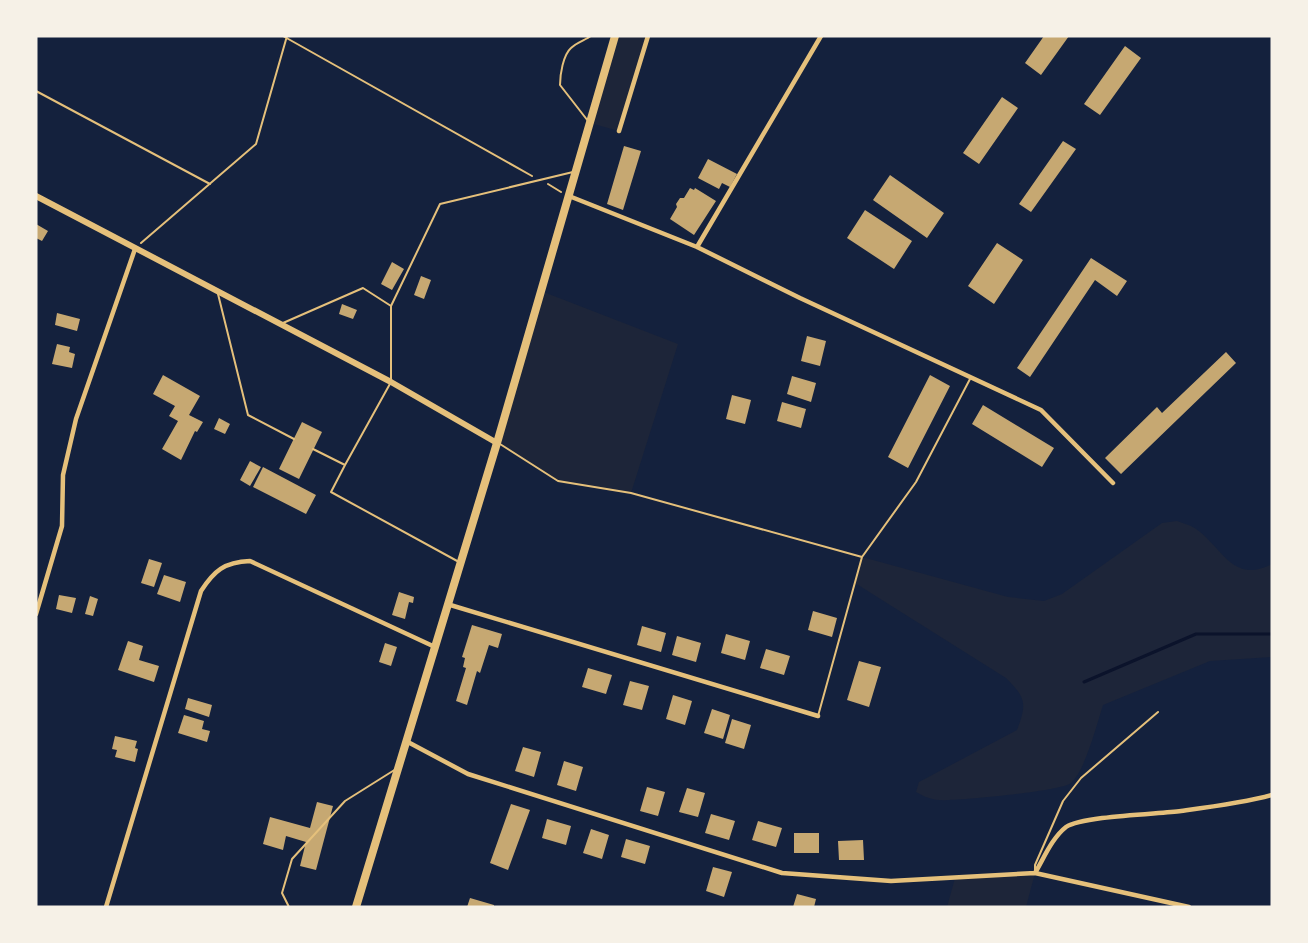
<svg xmlns="http://www.w3.org/2000/svg" width="1308" height="943" viewBox="0 0 1308 943" font-family="Ubuntu,sans-serif">
	<style>
		.green { fill: #1d2539 }
		.lines { fill: none; stroke-linecap: round; stroke-linejoin: round }
		.stream { stroke: #0b132b; stroke-width: 3 }
		.building { fill: #c6a872 }
		.path { stroke: #e5c07b; stroke-width: 2 }
		.service { stroke: #e5c07b; stroke-width: 2 }
		.minor { stroke: #e5c07b; stroke-width: 4.5 }
		.tertiary { stroke: #e5c07b; stroke-width: 6 }
		.trunk { stroke: #e5c07b; stroke-width: 8 }
	</style>
	<rect width="100%" height="100%" fill="#14213d"/>
	<path class="green" d="M615,36h33l-29,95 -29,-8z
		M541,291l137,53 -47,149 -73,-12 -61,-38z
		M1177,521c4,2 10,3 14,5 30,16 39,60 81,38v93l-62,4 -107,44c-6,19 -18,66 -32,78 -9,8 -106,17 -124,17 -11,1 -21,-2 -31,-8l3,-10 98,-52c10,-26 9,-32 -11,-52l-151,-95 7,-26 146,40 36,4 18,-7 100,-71z
		M1035,873l-9,34h-79l8,-29z"/>
	<g class="lines">
		<path class="stream" d="M1084,682l112,-48h76"/>
	</g>
	<path class="building" d="M1044,36h25l-28,39 -16,-12z
		M1125,46l16,12 -41,57 -16,-11z
		M1002,97l16,11 -39,56 -16,-11z
		M1063,141l13,8 -45,63 -12,-8z
		M624,146l17,5 -18,59 -16,-6z
		M708,159l29,15 -7,13 -8,-4 -3,6 -21,-11z
		M890,175l54,38 -17,25 -54,-38z
		M690,188l4,2 1,-2 21,13 -22,34 -24,-16 7,-12 -1,-3 4,-6h4z
		M865,210l47,31 -18,28 -47,-31z
		M36,224l12,7 -6,10 -6,-3z
		M997,243l26,17 -29,44 -26,-18z
		M1091,258l36,23 -10,15 -22,-16 -65,97 -13,-9z
		M392,262l12,7 -12,21 -11,-6z
		M421,276l10,4 -7,19 -10,-4z
		M342,304l15,6 -4,9 -14,-5z
		M57,313l23,6 -3,12 -22,-6z
		M807,336l19,5 -6,25 -19,-5z
		M57,344l13,3 -1,5 6,2 -3,14 -20,-4z
		M1226,352l10,11 -115,111 -16,-16 52,-51 5,6z
		M163,375l37,21 -11,19 14,7 -6,10 -2,-1 -14,29 -19,-11 16,-28 -9,-5 6,-10 -22,-12z
		M930,375l20,11 -42,82 -20,-11z
		M792,376l24,7 -5,19 -24,-8z
		M732,395l19,5 -6,24 -19,-5z
		M782,402l24,7 -5,19 -24,-7z
		M983,405l71,43 -12,19 -70,-43z
		M219,418l11,6 -5,10 -11,-5z
		M302,422l20,10 -23,47 -20,-10z
		M250,461l11,6 -11,19 -10,-6z
		M263,467l53,28 -10,19 -53,-27z
		M149,559l13,4 -8,24 -13,-4z
		M164,575l22,7 -6,20 -23,-8z
		M399,592l15,5 -1,6 -4,-1 -4,17 -13,-4z
		M59,595l17,3 -4,15 -16,-4z
		M90,596l8,3 -5,17 -8,-2z
		M813,611l24,7 -5,19 -24,-7z
		M472,625l30,9 -4,14 -9,-3 -9,28 -3,-2 -10,34 -11,-4 10,-33 -3,-1 2,-9 -3,-1z
		M642,626l24,7 -5,19 -24,-7z
		M726,634l24,7 -5,19 -24,-7z
		M677,636l24,7 -5,19 -24,-7z
		M128,641l15,5 -4,14 20,6 -5,16 -36,-12z
		M385,643l12,4 -6,19 -12,-4z
		M766,649l24,7 -6,19 -24,-7z
		M859,661l22,6 -12,40 -22,-7z
		M588,668l24,7 -6,19 -24,-7z
		M630,681l19,5 -7,24 -19,-5z
		M673,695l19,6 -7,24 -19,-6z
		M188,698l24,7 -3,12 -24,-8z
		M712,709l18,6 -7,24 -19,-6z
		M184,715l20,6 -2,8 8,2 -3,11 -29,-9z
		M732,719l19,6 -7,24 -19,-6z
		M115,736l22,5 -2,7 3,1 -3,13 -20,-5 2,-7 -5,-1z
		M523,747l18,5 -7,25 -19,-6z
		M564,761l19,6 -7,24 -19,-6z
		M647,787l18,5 -7,24 -18,-5z
		M687,788l18,5 -7,24 -19,-5z
		M317,802l16,4 -17,64 -16,-4 6,-24 -20,-6 -3,14 -20,-6 7,-27 40,11z
		M511,804l19,6 -22,60 -18,-7z
		M711,814l24,7 -6,19 -24,-7z
		M547,819l24,7 -5,19 -24,-7z
		M758,821l24,7 -6,19 -24,-7z
		M591,829l18,6 -7,24 -19,-6z
		M794,833h25v20h-25z
		M626,839l24,7 -5,18 -24,-7z
		M863,840l1,20h-25l-1,-19z
		M713,867l19,5 -8,25 -18,-6z
		M797,894l19,5 -2,8h-21z
		M470,898l24,7v2h-27z"/>
	<g class="lines">
		<path class="path" d="M283,36l249,140
			M36,91l174,93
			M548,184l13,8
			M141,243l115,-99 31,-108"/>
		<path class="service" d="M588,121l-28,-36c0,-10 3,-30 11,-37 5,-5 14,-8 20,-12
			M218,294l30,121 46,24
			M283,323l80,-35 28,18
			M500,444l58,37 73,12 231,64 54,-75 54,-103
			M313,449l32,16 46,-83v-76l49,-102 133,-32
			M345,465l-14,27 128,70
			M818,716l44,-159
			M1035,870v-5l28,-64 18,-23 77,-66
			M289,907l-7,-14 10,-34 53,-58 51,-32"/>
		<path class="minor" d="M619,131l29,-95
			M569,196l128,51 103,51 241,112 72,73
			M697,247l124,-211
			M447,604l371,112
			M36,614l26,-88 1,-51 13,-56 59,-170
			M406,741l62,33 314,99 109,8 144,-8 154,34
			M1035,873c9,-15 17,-35 31,-46 16,-11 92,-13 115,-16 30,-4 62,-8 91,-16
			M106,907l95,-316c13,-20 23,-29 49,-30l185,86"/>
		<path class="tertiary" d="M36,196l355,186 106,61"/>
		<path class="trunk" d="M356,907l141,-464 118,-407"/>
	</g>
	<rect width="1308" height="943" fill="none" stroke="#f6f1e7" stroke-width="75"/>
</svg>
